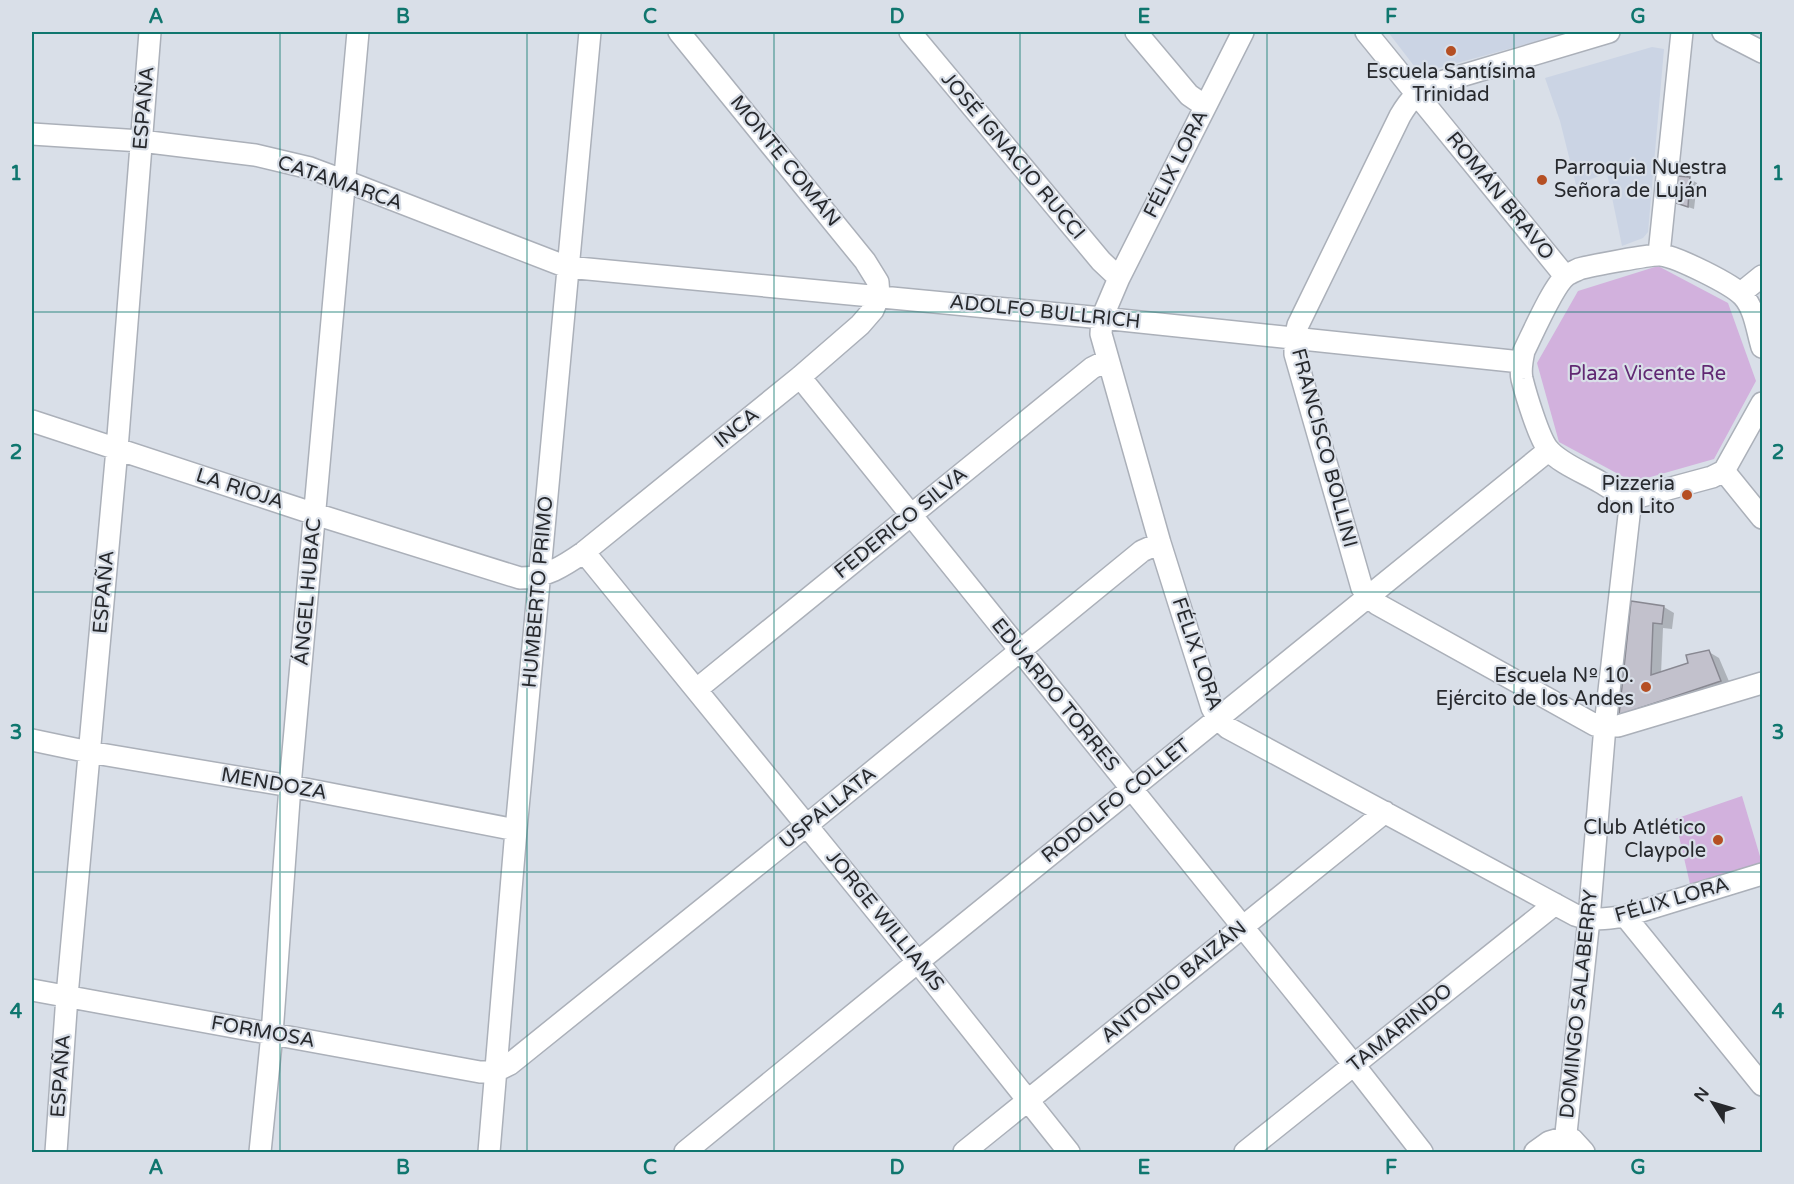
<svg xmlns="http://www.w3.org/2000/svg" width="1794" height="1184" viewBox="0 0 1794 1184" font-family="'Varela Round',sans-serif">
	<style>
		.built { fill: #cbd4e4 }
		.green { fill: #d2b1dd }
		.shadow { fill: #0003 }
		.building { fill: #c2c1cc; stroke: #888891; stroke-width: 1.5 }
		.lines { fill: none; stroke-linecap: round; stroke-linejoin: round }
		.minor-casing { stroke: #abb0b9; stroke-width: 24 }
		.minor { stroke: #fff; stroke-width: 21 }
		.grid { fill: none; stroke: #0f766e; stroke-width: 1.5; stroke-opacity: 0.55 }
		.poi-dot { fill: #b54f23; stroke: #d9dfe8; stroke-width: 2 }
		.labels { text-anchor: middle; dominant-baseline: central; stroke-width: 4.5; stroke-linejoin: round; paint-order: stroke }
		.poi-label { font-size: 20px; fill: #27292d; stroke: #d9dfe8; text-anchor: end }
		.street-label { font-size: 20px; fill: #27292d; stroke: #d9dfe8 }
		.park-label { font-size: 20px; fill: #612873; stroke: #d9dfe8 }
		.neatline { fill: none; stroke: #0f766e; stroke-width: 2 }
		.grid-label { font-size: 20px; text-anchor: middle; font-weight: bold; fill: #0f766e }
	</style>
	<rect width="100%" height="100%" fill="#d9dfe8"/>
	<path class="built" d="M1388,32h183l-147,40 -6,-1z
		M1652,47l12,2 -16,183 -5,6 -21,8 -15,-73 -31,12 -16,-64 -15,-43z"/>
	<path class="green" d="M1658,266l70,37 28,78 -42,78 -81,23 -74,-40 -22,-79 41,-72z
		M1742,796l20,67 -72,21 -15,-65z"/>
	<path class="shadow" d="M1677,178l13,1 7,4 -3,26 -12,-4z
		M1632,603l32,4 10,6 -2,16 -9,-1 -2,46 28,-10 20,-12 10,6 12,28 -111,29z"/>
	<path class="building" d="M1676,176l14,1 -2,30 -15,-5z
		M1631,601l33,5 -2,18 -9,-1 -2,52 37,-12 -2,-8 23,-5 12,31 -102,34z"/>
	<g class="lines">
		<defs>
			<path id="minor" d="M910,32l191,229 18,17
				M1136,32l53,63 16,11
				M1243,32l-124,246 -17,40 -1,16 59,209 52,165 6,11 10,9 347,187c18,6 31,4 50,1l137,-42
				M1366,32l199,244
				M1609,32l-175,52c-18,9 -24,15 -34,32l-102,209 -3,13v16l67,234 15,16 218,121 23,1 144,-43
				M1723,32l39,20
				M32,134l109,7 114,14 55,13 35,13 222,86 535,51 419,44
				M1659,254l23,-222
				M1741,293l21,-17
				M1762,347c-5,-16 -7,-38 -19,-51 -11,-12 -66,-39 -82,-41 -9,-1 -71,11 -82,14 -4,2 -9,4 -12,6 -13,9 -35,60 -43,76 -2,9 -4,19 -2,28 4,16 17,59 26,70 11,14 37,24 52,33 12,7 24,16 38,15l74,-20 12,-6 38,-68
				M800,377l554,688 68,87
				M32,421l283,93 205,64c25,0 44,-12 64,-26l216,-175 60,-52 13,-15 6,-14 -1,-14 -13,-21 -186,-229
				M1724,471l38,47
				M584,552l333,409 152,191
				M697,689l395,-321 16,-8
				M32,740l57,12 201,34 226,44
				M1625,916l137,169
				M32,990l448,82h14l16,-8 297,-239 335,-274 18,-8
				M56,1152l11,-156 50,-547 33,-417
				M260,1152l12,-118 18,-248 68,-754
				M489,1152l27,-322 74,-798
				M685,1152c287,-235 575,-468 864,-702
				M964,1152l421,-340
				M1245,1152l310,-248
				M1535,1152l14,-10 17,-5 7,3 11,12
				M1564,1152l25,-233 16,-193 26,-228"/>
		</defs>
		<use href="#minor" class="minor-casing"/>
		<use href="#minor" class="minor"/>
	</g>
	<path class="grid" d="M280,32v1120M527,32v1120M774,32v1120M1020,32v1120M1267,32v1120M1514,32v1120M32,312h1730M32,592h1730M32,872h1730"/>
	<g class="poi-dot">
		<circle cx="1451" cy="51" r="6"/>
		<circle cx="1542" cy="180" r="6"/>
		<circle cx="1687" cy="495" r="6"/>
		<circle cx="1646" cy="687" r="6"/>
		<circle cx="1718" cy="840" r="6"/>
	</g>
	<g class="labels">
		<g class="poi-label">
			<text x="1451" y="72" text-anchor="middle">Escuela Santísima<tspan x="1451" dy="23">Trinidad</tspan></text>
			<text x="1554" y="168" text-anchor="start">Parroquia Nuestra<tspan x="1554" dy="23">Señora de Luján</tspan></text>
			<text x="1675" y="484">Pizzeria<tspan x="1675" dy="23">don Lito</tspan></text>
			<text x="1634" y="676">Escuela Nº 10.<tspan x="1634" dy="23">Ejército de los Andes</tspan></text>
			<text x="1706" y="828">Club Atlético<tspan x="1706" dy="23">Claypole</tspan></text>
		</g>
		<g class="street-label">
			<text transform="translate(144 108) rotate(-85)">ESPAÑA</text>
			<text transform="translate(1013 156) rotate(50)">JOSÉ IGNACIO RUCCI</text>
			<text transform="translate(785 161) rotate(51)">MONTE COMÁN</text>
			<text transform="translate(1176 164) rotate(-63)">FÉLIX LORA</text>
			<text transform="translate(340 183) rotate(19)">CATAMARCA</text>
			<text transform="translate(1500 196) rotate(51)">ROMÁN BRAVO</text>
			<text transform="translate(1045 312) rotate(6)">ADOLFO BULLRICH</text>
			<text transform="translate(737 428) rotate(-39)">INCA</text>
			<text transform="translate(1324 448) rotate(75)">FRANCISCO BOLLINI</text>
			<text transform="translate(240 489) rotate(18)">LA RIOJA</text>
			<text transform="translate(901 523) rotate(-39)">FEDERICO SILVA</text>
			<text transform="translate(104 592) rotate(-85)">ESPAÑA</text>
			<text transform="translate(308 592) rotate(-85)">ÁNGEL HUBAC</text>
			<text transform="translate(538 592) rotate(-85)">HUMBERTO PRIMO</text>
			<text transform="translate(1197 654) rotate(71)">FÉLIX LORA</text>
			<text transform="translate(1055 695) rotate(51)">EDUARDO TORRES</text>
			<text transform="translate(274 784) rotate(10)">MENDOZA</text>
			<text transform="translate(1116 801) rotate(-39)">RODOLFO COLLET</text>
			<text transform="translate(828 808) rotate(-39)">USPALLATA</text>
			<text transform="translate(1672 900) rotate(-16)">FÉLIX LORA</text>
			<text transform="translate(885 921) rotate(51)">JORGE WILLIAMS</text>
			<text transform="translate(1174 982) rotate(-39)">ANTONIO BAIZÁN</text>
			<text transform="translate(1579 1004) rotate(-84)">DOMINGO SALABERRY</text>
			<text transform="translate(1400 1028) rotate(-39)">TAMARINDO</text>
			<text transform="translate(263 1032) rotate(10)">FORMOSA</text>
			<text transform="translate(61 1076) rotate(-86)">ESPAÑA</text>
		</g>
		<g class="park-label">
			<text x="1647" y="374">Plaza Vicente Re</text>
		</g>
	</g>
	<rect width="1794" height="1184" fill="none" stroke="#d9dfe8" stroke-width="66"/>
	<g transform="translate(1713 1103) rotate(307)" stroke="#d9dfe8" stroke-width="4.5" paint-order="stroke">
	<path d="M0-4.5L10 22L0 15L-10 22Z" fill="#27292d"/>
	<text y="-9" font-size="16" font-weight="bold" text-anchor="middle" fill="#27292d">N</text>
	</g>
	<rect x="33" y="33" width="1728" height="1118" class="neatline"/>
	<g class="grid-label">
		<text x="156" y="23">A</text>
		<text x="403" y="23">B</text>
		<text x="650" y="23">C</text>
		<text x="897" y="23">D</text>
		<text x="1144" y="23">E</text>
		<text x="1391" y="23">F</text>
		<text x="1638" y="23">G</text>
		<text x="16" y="180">1</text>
		<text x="1778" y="180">1</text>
		<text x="16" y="459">2</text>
		<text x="1778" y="459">2</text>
		<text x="16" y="739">3</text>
		<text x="1778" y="739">3</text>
		<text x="16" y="1018">4</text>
		<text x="1778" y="1018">4</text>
		<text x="156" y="1174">A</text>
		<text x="403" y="1174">B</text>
		<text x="650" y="1174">C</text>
		<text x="897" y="1174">D</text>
		<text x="1144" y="1174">E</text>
		<text x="1391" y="1174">F</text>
		<text x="1638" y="1174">G</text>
	</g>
</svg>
